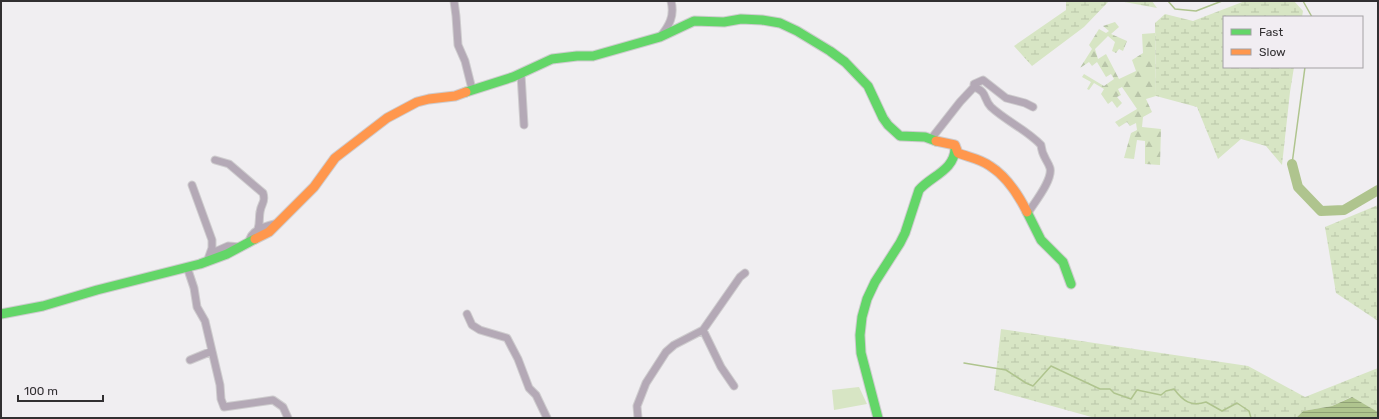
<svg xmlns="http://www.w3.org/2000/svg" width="1379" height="419" viewBox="0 0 1379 419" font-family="Rubik,sans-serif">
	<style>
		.grass { fill: #d7e5c4 }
		.forest { fill: url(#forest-firs) }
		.wetland { fill: url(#wetland-marsh) }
		.water { fill: url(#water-rules) }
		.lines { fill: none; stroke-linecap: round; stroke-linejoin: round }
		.stream { stroke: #afc48e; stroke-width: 1.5 }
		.river { stroke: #afc48e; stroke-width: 10 }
		.street-casing { stroke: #ceccce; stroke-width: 9 }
		.fast-casing { stroke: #ceccce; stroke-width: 11 }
		.slow-casing { stroke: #ceccce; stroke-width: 11 }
		.street { stroke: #b4a9b6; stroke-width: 7 }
		.fast { stroke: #63d668; stroke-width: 9 }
		.slow { stroke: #ff974d; stroke-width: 9 }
	</style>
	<defs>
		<pattern id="forest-firs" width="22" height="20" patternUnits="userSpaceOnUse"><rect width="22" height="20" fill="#d7e5c4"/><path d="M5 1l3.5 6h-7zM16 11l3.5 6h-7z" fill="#b9c5a9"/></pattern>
		<pattern id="wetland-marsh" width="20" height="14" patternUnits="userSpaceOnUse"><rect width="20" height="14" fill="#d7e5c4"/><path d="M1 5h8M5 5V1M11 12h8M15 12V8" fill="none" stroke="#b9c5a9"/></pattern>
		<pattern id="water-rules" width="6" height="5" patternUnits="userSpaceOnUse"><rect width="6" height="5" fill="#afc48e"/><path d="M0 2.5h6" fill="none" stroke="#8fa075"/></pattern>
	</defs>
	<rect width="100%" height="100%" fill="#f0eef1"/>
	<path class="grass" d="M859,387l8,17 -33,6 -2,-20z"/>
	<path class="forest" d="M1115,22l4,5 -8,7 16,7 -4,10 -4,-2 -3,4 -4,-2 3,-9 -7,-6 -13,13 3,10 8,-5 13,25 17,-8 -4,-11 11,-7 -1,-19 13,-1 1,63 -10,3 6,13 -9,5 -1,10 19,2 -1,36 -15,-1v-23l-8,-1 -3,19 -10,-1 7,-25 6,-3 -1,-7 -6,3 -3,-4 -8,5 -4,-5 22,-13 -15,-22 -4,2 3,6 -4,2 5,6 -5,5 -5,-7 -4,3 -7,-10 3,-5 -10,-6 -5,7 -2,-1 4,-7 -9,-5 2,-3 20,12 10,-7 -3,-5 -5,3 -9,-15 -5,4 -3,-4 -9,6 12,-19 -3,-4 10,-16 7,4 3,-2 -6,-5z"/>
	<path class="wetland" d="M1066,1h43l-25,26 -52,39 -18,-20 52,-36z
		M1119,1h33l5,7z
		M1245,1h49l9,10 -1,6h-78v50h70l-4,25 -8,73 -16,-19 -25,-7 -23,20 -21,-52 -41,-11 -1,-73 10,-9 28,7z
		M1378,205v116l-42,-28 -11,-66z
		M1001,329l247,37 57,31 73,-29v44l-27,-15 -19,9 -29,5 -7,7h-89l-2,-1 -110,1 -101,-28z"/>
	<path class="water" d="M1352,397l26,15v6h-82l7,-7 29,-5z"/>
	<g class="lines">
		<path class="stream" d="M1168,1l7,8 21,2 26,-10
			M1303,1l9,16
			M1292,164l13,-97
			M964,363l42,7 20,13 7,3 18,-20 49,23h10l4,4 17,6 6,-9 24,5 5,-4 8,-2c9,12 17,18 32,13l16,9 15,-8 12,8 2,7"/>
		<path class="river" d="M1292,164l6,23 23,24 23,-1 34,-20"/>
		<defs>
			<path id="street" d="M454,1l2,15 2,29 7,16 7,28
				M660,37c9,-11 15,-21 11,-36
				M521,74l3,51
				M931,139l29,-37 14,-15
				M215,160l14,4 34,29c3,10 -2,10 -3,19 -1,5 0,11 -2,17
				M192,185l20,55v8l-5,14
				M1028,213c6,-10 25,-33 22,-45 -3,-9 -8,-11 -9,-23 -14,-15 -35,-24 -50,-38 -8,-8 -3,-15 -17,-20v-3l9,-4 23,18 19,5 8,4
				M249,243c1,-14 18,-17 29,-20
				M210,254l18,-8 13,1
				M187,267l7,21 3,19 8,14 15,64 1,14 3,8 49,-7 10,7 5,11
				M467,314l5,11 8,5 27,8 11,21 11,29 7,7 11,23
				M703,330l18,37 13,19
				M190,360l22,-9
				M638,418l-1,-12 9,-23 20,-31 8,-7 29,-15 37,-53 5,-4"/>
			<path id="fast" d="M466,92l47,-15 39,-18 25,-3h16l67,-19 34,-16 30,1 17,-3 21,1 18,3 17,8 33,20 15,11 23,24 15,32 5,7 12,11 25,1 11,4
				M1027,212l14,28 22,22 8,22
				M1,314l42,-8 54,-16 103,-26 27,-10 28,-15
				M878,418l-17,-65 -1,-18 2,-18 5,-18 8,-17 25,-39 5,-10 14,-43c12,-14 36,-20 36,-42"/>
			<path id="slow" d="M936,141l19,4 3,8c10,4 23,6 32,13 16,10 29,30 37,46
				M255,239l14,-7 45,-45 21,-29 52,-40 30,-16 12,-3 26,-3 11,-4"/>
		</defs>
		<use href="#street" class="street-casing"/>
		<use href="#fast" class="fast-casing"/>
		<use href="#slow" class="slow-casing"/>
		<use href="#street" class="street"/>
		<use href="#fast" class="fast"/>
		<use href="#slow" class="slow"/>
	</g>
	<rect width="1379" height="419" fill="none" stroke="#312f31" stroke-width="4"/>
	<rect x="1223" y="16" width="140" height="52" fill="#f1edf2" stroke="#a4a1a5"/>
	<rect x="1231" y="29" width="20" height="6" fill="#63d668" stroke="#a4a1a5"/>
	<text x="1259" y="36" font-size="12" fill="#312f31">Fast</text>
	<rect x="1231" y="49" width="20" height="6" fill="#ff974d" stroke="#a4a1a5"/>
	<text x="1259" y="56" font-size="12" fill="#312f31">Slow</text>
	<path d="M18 395v6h85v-6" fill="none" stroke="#312f31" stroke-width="2"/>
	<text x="24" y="395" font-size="12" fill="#312f31" stroke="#f1edf2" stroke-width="3" paint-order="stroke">100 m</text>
</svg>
